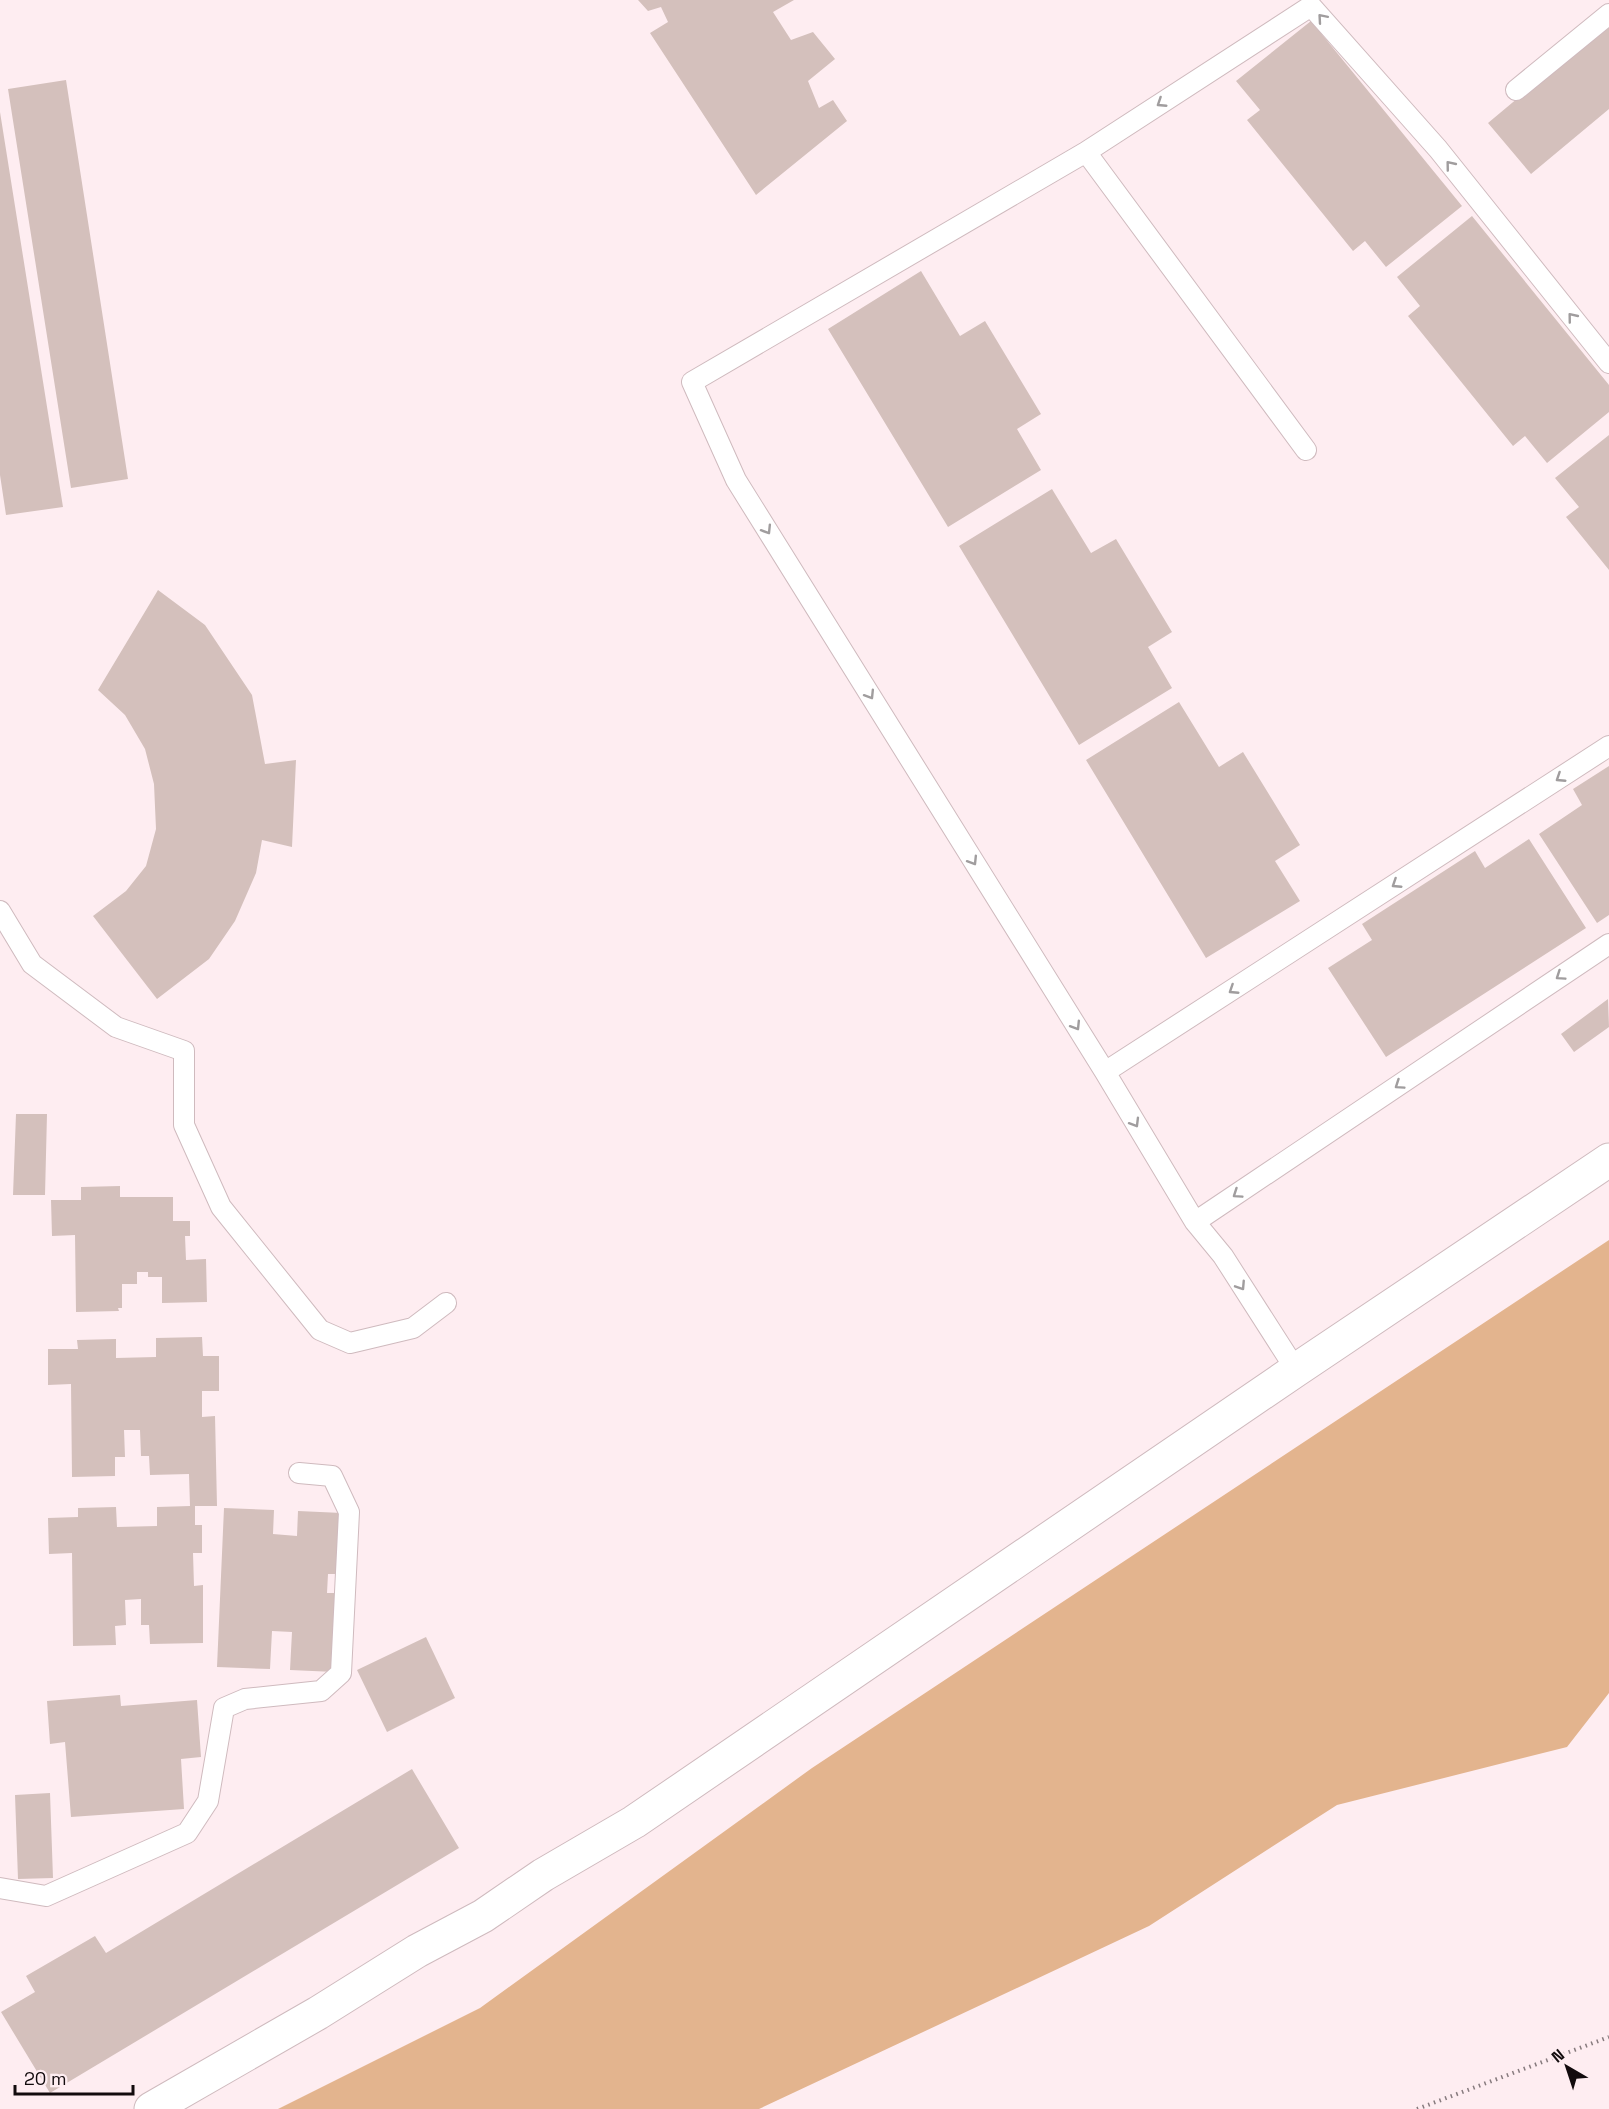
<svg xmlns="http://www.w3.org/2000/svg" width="1609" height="2109" viewBox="0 0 1609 2109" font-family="'Space Grotesk',sans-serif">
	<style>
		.green { fill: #e3b48e }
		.building { fill: #d4c0bc }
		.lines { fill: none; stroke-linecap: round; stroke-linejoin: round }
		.lane-casing { stroke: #cfbabe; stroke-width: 22 }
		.secondary-casing { stroke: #cfbabe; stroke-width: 35 }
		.path { stroke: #877b7e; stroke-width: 4; stroke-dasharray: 1.5 4.5; stroke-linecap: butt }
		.lane { stroke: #fff; stroke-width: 20 }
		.secondary { stroke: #fff; stroke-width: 33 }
		.oneway { stroke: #a09d9e }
	</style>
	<rect width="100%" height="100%" fill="#feedf1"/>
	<path class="green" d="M1609,1240v453l-42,54 -230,58 -188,121 -390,183h-481l202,-101 332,-240z"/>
	<path class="building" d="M638,0h156l-21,12 18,28 22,-8 22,27 -27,22 11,27 14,-8 14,21 -91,74 -106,-162 18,-11 -7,-15 -13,4z
		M1311,21l151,185 -76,61 -21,-26 -12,10 -106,-131 13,-10 -24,-29z
		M1609,22v87l-78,65 -43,-51z
		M66,80l62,399 -57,9 -63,-399z
		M0,112l63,395 -57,8 -6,-40z
		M1472,216l137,169v27l-62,51 -22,-27 -12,10 -105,-130 12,-10 -23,-29z
		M921,271l39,65 25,-15 56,93 -24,15 24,41 -93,57 -120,-198z
		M1609,435v135l-43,-53 13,-10 -24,-29z
		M1052,489l39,64 25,-14 56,93 -24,15 24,41 -93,57 -120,-199z
		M158,590l47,35 47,70 13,69 31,-4 -4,87 -30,-7 -6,33 -21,48 -26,38 -52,40 -64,-83 33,-25 20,-25 10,-37 -2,-45 -9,-35 -20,-34 -27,-25z
		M1179,702l40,65 24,-15 57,93 -25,16 25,40 -94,57 -120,-198z
		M1609,766v149l-12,8 -58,-89 43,-29 -9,-16z
		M1529,839l57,89 -200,129 -58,-89 44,-28 -10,-16 113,-73 10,17z
		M1608,999l1,28 -35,25 -13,-18z
		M16,1114h31l-2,81h-32z
		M120,1186v11h53v24h17v15h-5l1,24 20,-1 1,43 -45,1v-26h-14v-5h-11v12h-15v24h-4l1,3 -43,1 -1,-77 -23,1 -1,-36h30v-13z
		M202,1337l1,19h16v35h-17v26l13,-1 2,90h-22v19h7v28h-9l1,33 9,-1v58l-53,1 -1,-19h-8v-26l-16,1 1,25 -11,1 1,19 -43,1 -1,-93 -23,1 -1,-36 30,-1v-9l38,-1 1,20 40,-1v-19l33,-1 -1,-32 -39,1 -1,-19h-8l-1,-26h-16l1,27h-10v19l-43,1 -1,-93 -23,1v-36h30l-1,-9 39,-1v19l40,-1v-19z
		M224,1508l50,2 -1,24 24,2 1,-25 44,2 -2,61h-12l-1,19h12l-4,79 -45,-2 2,-38 -20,-1 -2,38 -53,-2z
		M426,1637l29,61 -68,34 -30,-62z
		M120,1695l1,11 76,-6 4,57 -20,2 3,50 -113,8 -6,-75 -15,2 -3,-43z
		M412,1769l47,79 -409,245 -49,-81 34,-20 -9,-16 69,-40 11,17z
		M50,1793l3,85 -35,1 -3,-84z"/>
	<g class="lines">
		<defs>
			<path id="lane" d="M1516,90l93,-76
				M1086,152l220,298
				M0,911l32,53 84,63 68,24v74l37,82 99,123 30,13 63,-15 33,-25
				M1105,1072l504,-326
				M1195,1222l414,-278
				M1296,1370l-73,-114 -28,-34 -90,-150 -369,-592 -44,-98 394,-230 225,-146 127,143 171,214
				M0,1888l46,8 141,-63 21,-32 16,-93 21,-9 76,-8 20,-18 8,-161 -17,-36 -33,-3"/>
			<path id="secondary" d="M151,2109l167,-96 99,-62 66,-35 60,-41 91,-53 662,-452 313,-210"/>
		</defs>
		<use href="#lane" class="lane-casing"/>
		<use href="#secondary" class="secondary-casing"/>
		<path class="path" d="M1417,2109l192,-72"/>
		<use href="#lane" class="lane"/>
		<use href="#secondary" class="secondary"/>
	</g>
	<defs><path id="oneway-chevron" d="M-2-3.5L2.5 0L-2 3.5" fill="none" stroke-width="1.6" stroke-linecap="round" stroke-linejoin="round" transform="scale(1.5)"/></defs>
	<g class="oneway">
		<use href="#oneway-chevron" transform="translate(1322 18) rotate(-131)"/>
		<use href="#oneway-chevron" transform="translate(1161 103) rotate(147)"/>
		<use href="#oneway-chevron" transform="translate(1450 165) rotate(-129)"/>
		<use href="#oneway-chevron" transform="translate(1572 317) rotate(-129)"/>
		<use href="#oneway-chevron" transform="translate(767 530) rotate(58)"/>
		<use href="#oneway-chevron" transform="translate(870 695) rotate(58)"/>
		<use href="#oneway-chevron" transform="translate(1560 778) rotate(147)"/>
		<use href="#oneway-chevron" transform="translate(973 861) rotate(58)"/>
		<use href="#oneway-chevron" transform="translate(1396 884) rotate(147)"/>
		<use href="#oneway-chevron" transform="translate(1560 976) rotate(146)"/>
		<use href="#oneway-chevron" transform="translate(1233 990) rotate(147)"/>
		<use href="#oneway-chevron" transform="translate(1076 1026) rotate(58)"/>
		<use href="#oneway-chevron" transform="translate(1399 1085) rotate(146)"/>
		<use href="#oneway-chevron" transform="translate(1135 1123) rotate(59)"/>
		<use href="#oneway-chevron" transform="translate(1237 1194) rotate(146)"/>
		<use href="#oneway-chevron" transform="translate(1241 1286) rotate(57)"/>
	</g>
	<g transform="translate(1567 2067) rotate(321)" stroke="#feedf1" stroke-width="4.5" paint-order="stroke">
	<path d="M0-4.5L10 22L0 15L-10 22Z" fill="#120b0d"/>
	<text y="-9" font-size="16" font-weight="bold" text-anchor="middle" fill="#120b0d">N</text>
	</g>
	<path d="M15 2085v9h118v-9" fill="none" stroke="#120b0d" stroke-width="3"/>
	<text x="24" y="2085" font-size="18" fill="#120b0d" stroke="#feedf1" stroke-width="4.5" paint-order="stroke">20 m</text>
</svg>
